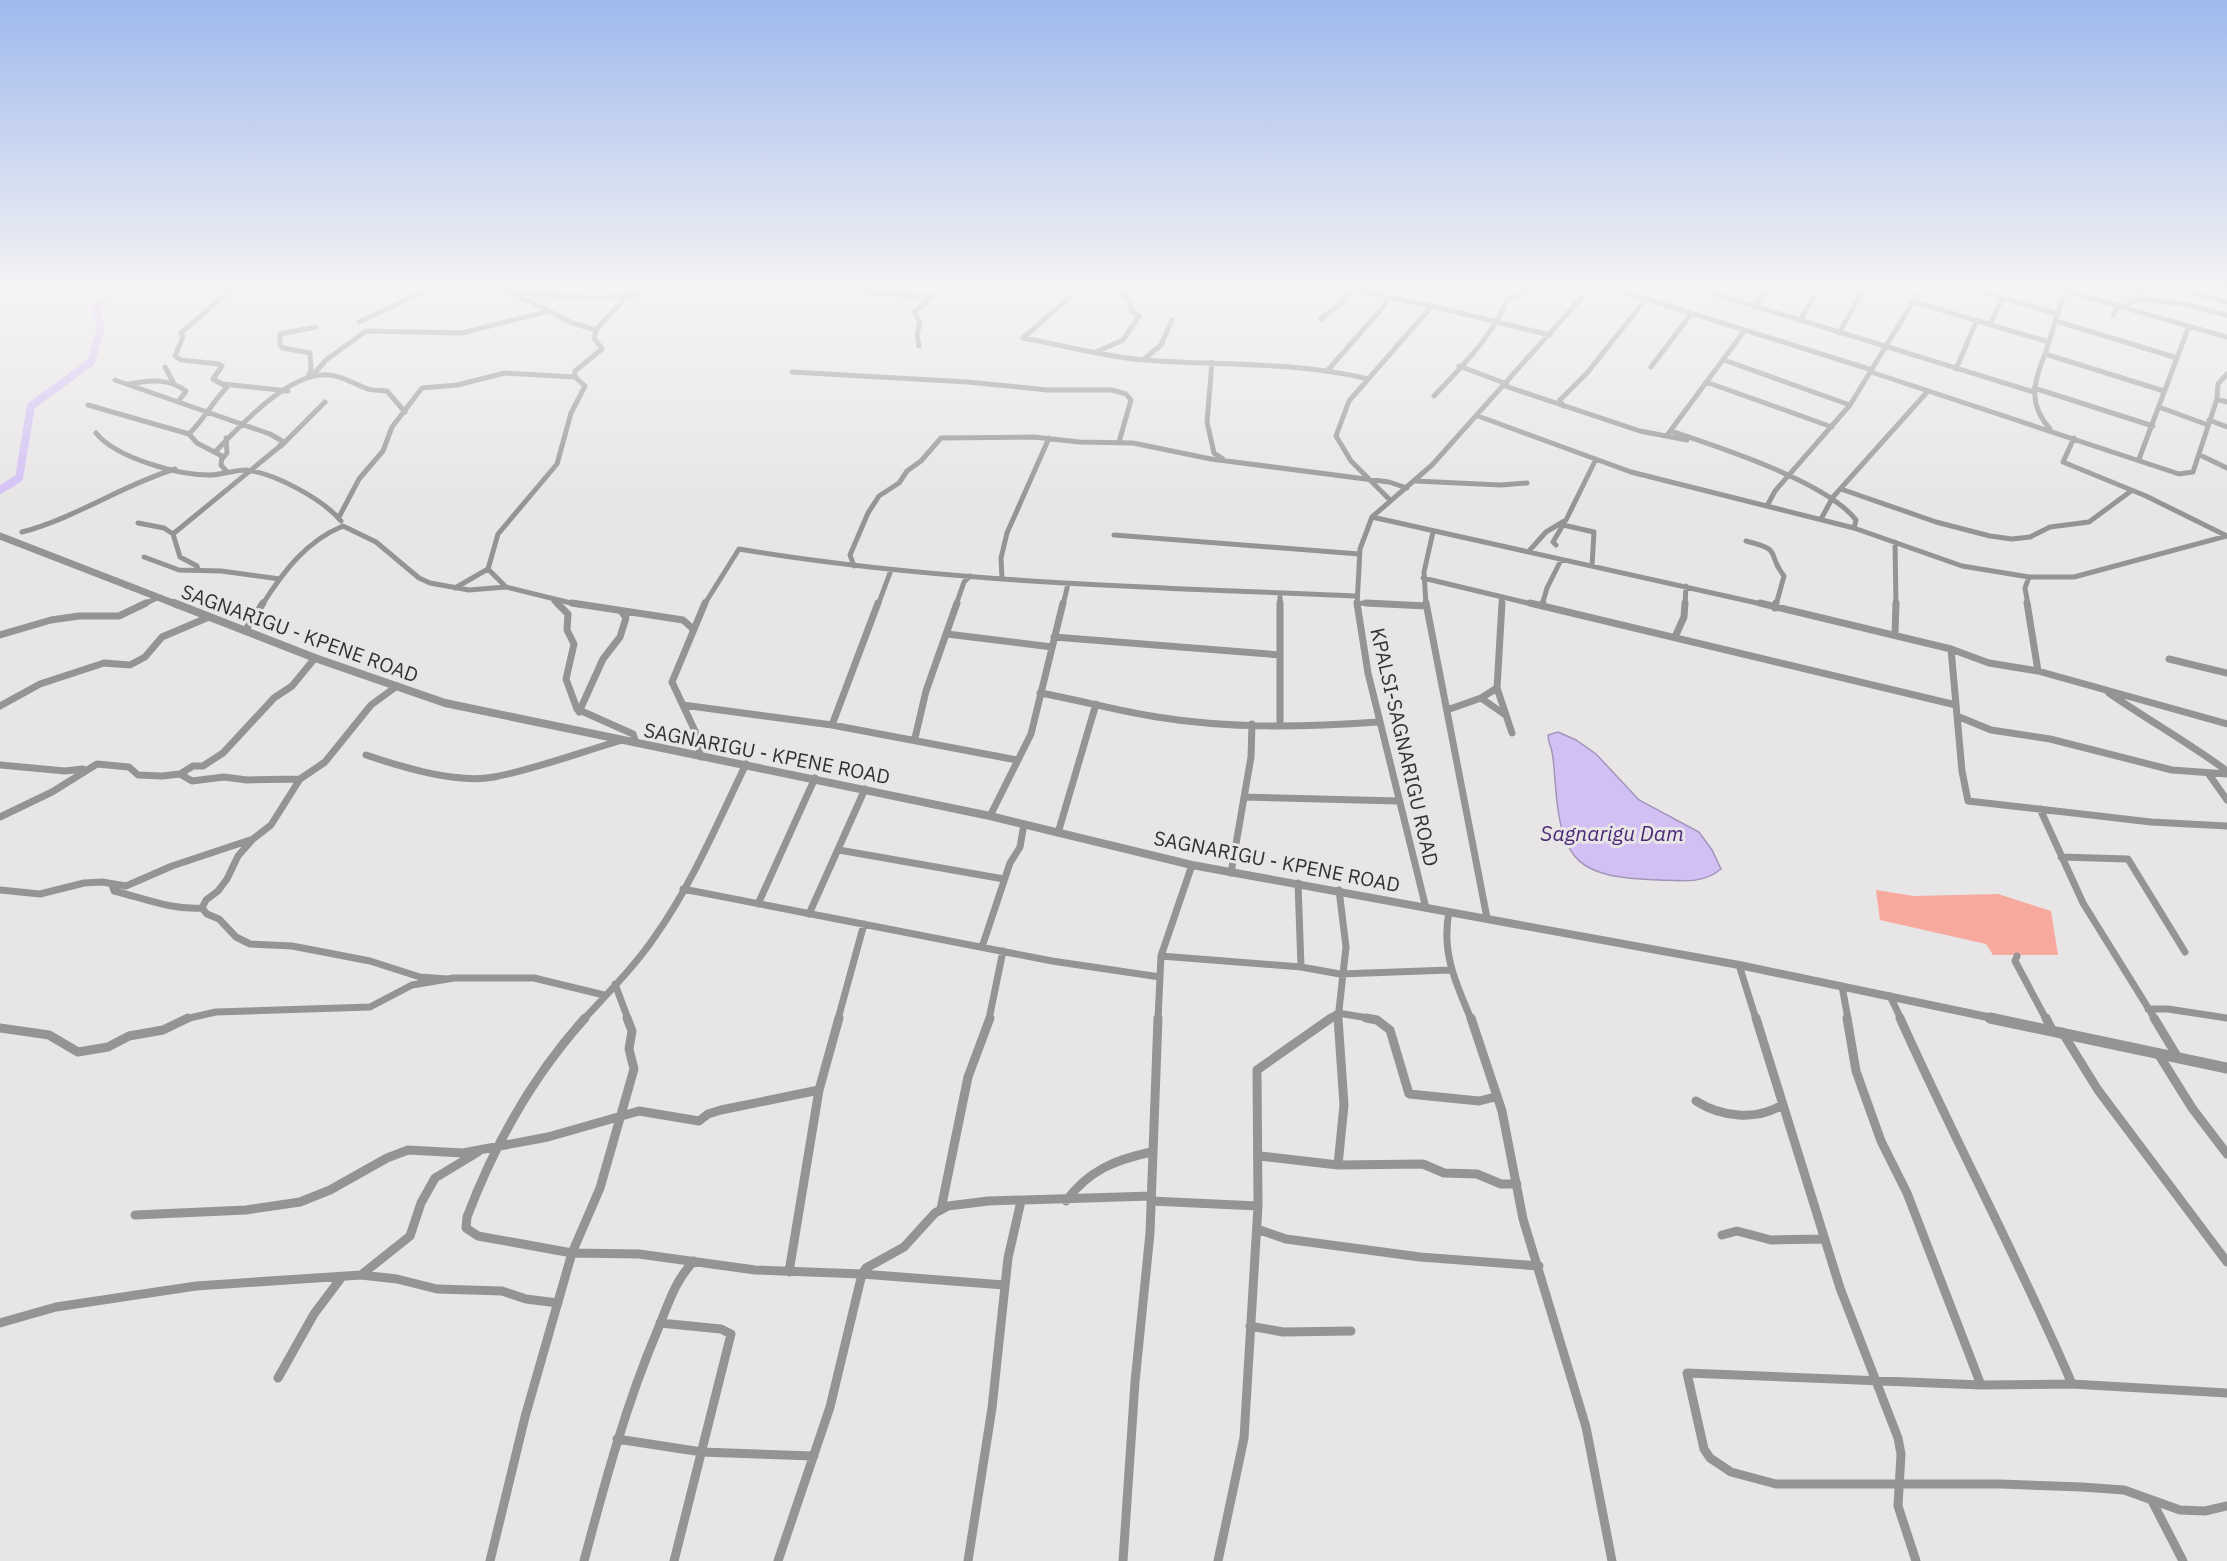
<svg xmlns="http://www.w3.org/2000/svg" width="2227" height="1561" viewBox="0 0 2227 1561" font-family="'IBM Plex Sans',sans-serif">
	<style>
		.green { fill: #f7a99d }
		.water { fill: #d2c0f5; stroke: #a295ba; stroke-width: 1.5 }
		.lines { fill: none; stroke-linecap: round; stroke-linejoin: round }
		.river { stroke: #d2c0f5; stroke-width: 8 }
		.minor-far2 { stroke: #959494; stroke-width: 5 }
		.minor-far1 { stroke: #959494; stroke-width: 7 }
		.minor { stroke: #959494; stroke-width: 9 }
		.tertiary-far2 { stroke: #959494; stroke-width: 7 }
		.tertiary-far1 { stroke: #959494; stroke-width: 8 }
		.tertiary { stroke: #959494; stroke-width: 11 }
		.labels { text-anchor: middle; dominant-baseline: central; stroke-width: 6; stroke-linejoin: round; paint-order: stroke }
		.street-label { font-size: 20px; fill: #333232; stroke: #e8e5e6 }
		.water-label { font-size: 21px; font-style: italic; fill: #4b2a76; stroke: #e8e5e6 }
	</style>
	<rect width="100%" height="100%" fill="#e8e5e6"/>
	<path class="green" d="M1876,890l38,6 84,-2 53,17 7,44h-65l-7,-11 -106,-24z"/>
	<path class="water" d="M1558,732l18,8 20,14 43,46 60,32 13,18 9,19c-18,15 -39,12 -61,11 -83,-3 -99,-16 -105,-100 -1,-9 -1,-19 -3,-28 -1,-6 -4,-10 -4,-17z"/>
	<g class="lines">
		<path class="river" d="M0,490l19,-12 12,-72 60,-44 10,-34 -6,-20 23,-21"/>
		<path class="minor-far2" d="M430,287l165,11 35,-3
			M724,287h6
			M746,287h3
			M798,287l132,10
			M1337,287l95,19 118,29
			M1608,287l264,83
			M1693,287l341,105
			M1965,287l92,27
			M2052,287l175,50
			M2129,287l9,2
			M2170,287l57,15
			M2065,291l-20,63 119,37
			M1164,292l8,-5
			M1040,294l1,-7
			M1398,299l3,-12
			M2136,299l48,5 43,11
			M1509,300l25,-13
			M1914,302l135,40
			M1753,306l17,-19
			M2122,308l21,-12 -6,-9
			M2113,315l5,-9
			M1321,319l20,-16 10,-13
			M1800,321l19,-34
			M2056,321l118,36
			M359,322l74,-35
			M1990,324l12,-25
			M596,330l27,-30 29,-13
			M1839,333l26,-46
			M1023,338c40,7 81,19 122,22 75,6 149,1 223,19
			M1023,338l58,-51
			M919,346l-2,-12 3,-12 -6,-10 30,-25
			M1096,352l27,-12 16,-24 -8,-6 -1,-9 -6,-5 6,-9
			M2045,354c-12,29 -17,50 5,75
			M1143,360l18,-15 11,-25
			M1724,360l126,45
			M1212,362l-5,60 7,31 9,6
			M1459,366l48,18
			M165,367l8,15
			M1651,367l41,-54
			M1956,369l21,-49
			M1328,370l56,-64 4,-9
			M792,372l176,10 79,8h65l14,4 5,6 -12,42
			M1871,372l308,102 14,-2 24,-73 1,-15 9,-10
			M313,375l13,-15 40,-29 96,2 87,-22
			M308,377l3,-7 -1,-17 -27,-5 -3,-3v-11l36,-7
			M115,380l155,54 12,7 -3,6 -106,87 -9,-6 -26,-5
			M1706,382l126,45
			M129,384c21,-4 39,-6 57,7l-8,11
			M223,384l65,7
			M1505,386l135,45 47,9
			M2034,388l119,38
			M1434,396c31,-33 64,-65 78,-109
			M2217,399l10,3
			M88,405l101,29 8,9 25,13 -1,9 6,7
			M1563,406l-3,-6 27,-27 59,-74
			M2159,407l49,18
			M1478,416l153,56 223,56
			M2209,420l18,7
			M1671,431c48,16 156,51 185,89l-2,8 108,38 67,11
			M96,433c20,25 82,42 113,42 13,0 24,-5 37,-5 28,3 77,29 95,51
			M189,434c15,-15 23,-31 38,-47l-14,-8 9,-13 -3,-2 -38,-4 -6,-4 8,-19 -2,-4 53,-46
			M1668,434l77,-104
			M2074,438l-11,24 83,34 81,40
			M281,446l44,-44
			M216,451c25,-26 74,-80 113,-76 15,1 26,10 39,14 6,2 13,1 19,2l18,21
			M2200,455l27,13
			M223,458l4,-5 -1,-15
			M2139,459l50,-133
			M1415,481l86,4 26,-2
			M1841,489l95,33 54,14 22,3 18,-2 20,-10 39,-5 42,-31
			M1390,500l-39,-39 -15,-25 13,-35 83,-95
			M1767,506l8,-15 75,-86 72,-118
			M339,517l20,-38 24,-28 9,-24 30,-39 35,-3 48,-12 70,4
			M1372,517l394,88
			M1821,519l12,-22 95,-106
			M22,532c54,-14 100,-47 153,-63
			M173,534l7,23 17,9 1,4
			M1114,535l245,19
			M1746,541c39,10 19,11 38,35l-8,29
			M1895,542l1,63
			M1556,545l-3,-3 10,-17 31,7 -2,34
			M1529,551l17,-19 20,-12 30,-61
			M144,557l35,13 42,1 59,8
			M854,566l-4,-11 18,-42 11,-17 20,-13 8,-12 14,-10 20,-23 93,-1 45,5 54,1 78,16 178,23 18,6
			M488,569l18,18
			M1002,578l-1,-20 6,-25 42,-95
			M1423,578l113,27
			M455,588l33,-19 10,-35 59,-70 14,-51 14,-27 -10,-9v-6l27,-22 -8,-11 2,-8 -24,-7 -71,-36
			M1280,593v12
			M1501,597l1,8
			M554,601l4,4
			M1357,603l44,2
			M142,605l15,-7
			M262,605c21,-33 44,-64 81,-79l33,16 43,36 11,5 39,7 37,-3 73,18
			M704,605l35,-56c203,34 411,38 617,47
			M878,605l13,-35
			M956,605l8,-23 6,-6
			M1063,605l5,-21
			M1357,605l3,-56 12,-32 60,-52 159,-178
			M1426,605l-2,-33 9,-40
			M1542,605l5,-17 14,-28
			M1685,605l1,-19
			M2028,605l-3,-17 4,-11h45l153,-41"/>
		<path class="minor-far1" d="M557,603l11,11 -1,16 7,14 -8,35 11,30 56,25 3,9
			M572,603l111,17 10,9
			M1280,603v122
			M1357,603l11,70 58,235
			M1366,603l60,3
			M1426,603l61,315
			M1502,603l-5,85 15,45
			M1530,603l426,102
			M1760,603l191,46 38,14 49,8 189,53
			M2027,603l11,68
			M1542,606l1,-3
			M1775,608l1,-5
			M245,631l18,-28
			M947,634l105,13
			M0,635l51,-15 28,-4h40l27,-13
			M1895,635l1,-32
			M1054,637l226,18
			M1675,637l9,-20 1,-14
			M1951,649l11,122 6,30 183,21 76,4
			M2169,659l58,14
			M397,686l-26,19 -46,57 -25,17 -29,46 -18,14 -15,17 -11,23 -9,12 -12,9 -4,8 5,6 12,5 17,18 14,7 42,2 78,15 50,16 27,2
			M1040,693c39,7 78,18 117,24 73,12 148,10 221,5
			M2109,693c39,27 80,50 118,78
			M1481,698l16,-10
			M683,705l149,20 185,35
			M0,706l40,-22 64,-21 26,2 15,-8 17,-20 47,-20
			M1447,710l34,-12 23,16
			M579,712l24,-53 17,-22 6,-19 -5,-7
			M1957,716l34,14 59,9 122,31 55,4
			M832,725l46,-122
			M915,738l11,-47 31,-88
			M366,755c36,12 90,29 128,22 42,-8 84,-24 125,-36
			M701,757l-6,-26 -23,-49 33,-79
			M0,765l65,6 18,-2
			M2208,773l19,27
			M180,774l12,7 32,-4 23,3 53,-1
			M1244,797l155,4
			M2040,809l43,94 72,116
			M990,816l41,-82 32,-131
			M0,817l52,-25 45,-28 32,3 9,8 24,1 18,-2 13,-8h10l20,-13 51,-55 18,-12 23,-28
			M1058,833l38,-129
			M839,850l165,29
			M2061,857l67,2 57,93
			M1231,873l20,-116 1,-33
			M1298,883l3,84
			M112,885l2,6c29,7 57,19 88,17
			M683,889l369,72 108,16
			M0,890l40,4 44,-11 18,-1 24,4 46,-20 81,-27
			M758,904l57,-126
			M1449,912c-8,40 7,72 22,107
			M809,914l56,-125
			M982,947l28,-84 10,-16 4,-23
			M1161,956l140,11 39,7 110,-4
			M2017,956l-2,5 31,58
			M1739,965l17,54
			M615,984l13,35
			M1842,986l6,33
			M1890,996l11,23
			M2148,1009h20l59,9
			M185,1019l31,-7 154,-5 42,-22 42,-7h80l70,17
			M584,1019c25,-27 51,-53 72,-84 37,-53 62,-113 90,-171
			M838,1019l26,-95
			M989,1019l14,-68
			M1158,1019l3,-63 31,-91
			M1329,1019l9,-6 36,6
			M1338,1019l8,-72 -7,-57"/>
		<path class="minor" d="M627,1018l5,13 -3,18 5,20 -34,119 -28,65 67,1 116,16 107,4 142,11
			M1366,1018l11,2 13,10 19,64 70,7 16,-4
			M1471,1018l31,93 21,108 63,208 26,134
			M1756,1018l84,270 58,150 3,16 -3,52 18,55
			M1847,1018l9,53 25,70 26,52 74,192
			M1900,1018c55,123 119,242 172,366
			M2046,1018l6,12
			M2154,1018l23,38
			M0,1028l49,7 29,17 30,-5 21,-11 34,-6 25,-12
			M2062,1032l36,58 129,172
			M2159,1055l33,53 35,46
			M1696,1101c25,16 60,20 86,4
			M1260,1156l78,9 85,-1 21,9 33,1 24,10h16
			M1338,1165l6,-60 -6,-87
			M1066,1201c23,-31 49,-41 85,-49
			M1151,1201l107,5
			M941,1209l27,-132 22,-59
			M135,1215l111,-5 54,-8 30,-12 57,-32 21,-8 55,3 85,-16 91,-26 60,10 9,-7 13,-4 98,-20
			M1257,1229l29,10 134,18 119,9
			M1722,1235l15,-4 34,9 53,-1
			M789,1272l30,-182 20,-72
			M361,1275l49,-39 11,-33 14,-25 43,-26
			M0,1323l56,-16 140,-21 165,-11 36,4 40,10 65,2 24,8 32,4
			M660,1323l61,6 10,5 -57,227
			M1250,1326l33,6 68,-1
			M278,1378l36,-64 27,-36
			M2227,1393l-155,-9 -91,1 -294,-12 17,76 6,9 21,14 45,12h224l82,3 42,3 56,20 25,1 22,-5
			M617,1439l85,13 112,4
			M2152,1501l31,60
			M490,1561l35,-144 47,-164 -94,-17 -12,-8 1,-11c28,-74 65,-140 118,-199
			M584,1561c21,-79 42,-157 74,-232 10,-24 17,-49 36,-68
			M778,1561l52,-154 32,-133 4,-6 38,-21 31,-34 13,-7 40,-5 163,-5
			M968,1561l24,-153 16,-150 13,-57
			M1123,1561l12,-179 15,-149 8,-215
			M1218,1561l26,-123 14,-232 -1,-136 74,-52"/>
		<path class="tertiary-far2" d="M0,536l178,69"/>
		<path class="tertiary-far1" d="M174,603l141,55 130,45 545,113 202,49 547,100 258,54"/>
		<path class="tertiary" d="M1990,1018l237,50"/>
	</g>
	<linearGradient id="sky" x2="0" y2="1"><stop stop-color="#9fb9ed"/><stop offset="0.57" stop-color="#f5f3f4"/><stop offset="1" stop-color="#f5f3f4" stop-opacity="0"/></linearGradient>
	<rect width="2227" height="506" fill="url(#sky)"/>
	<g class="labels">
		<g class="street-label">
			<text transform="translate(300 633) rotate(20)">SAGNARIGU - KPENE ROAD</text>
			<text transform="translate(1405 747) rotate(77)">KPALSI-SAGNARIGU ROAD</text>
			<text transform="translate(767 753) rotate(11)">SAGNARIGU - KPENE ROAD</text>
			<text transform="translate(1277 861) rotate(11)">SAGNARIGU - KPENE ROAD</text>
		</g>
		<g class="water-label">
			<text x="1612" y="833">Sagnarigu Dam</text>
		</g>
	</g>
</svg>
